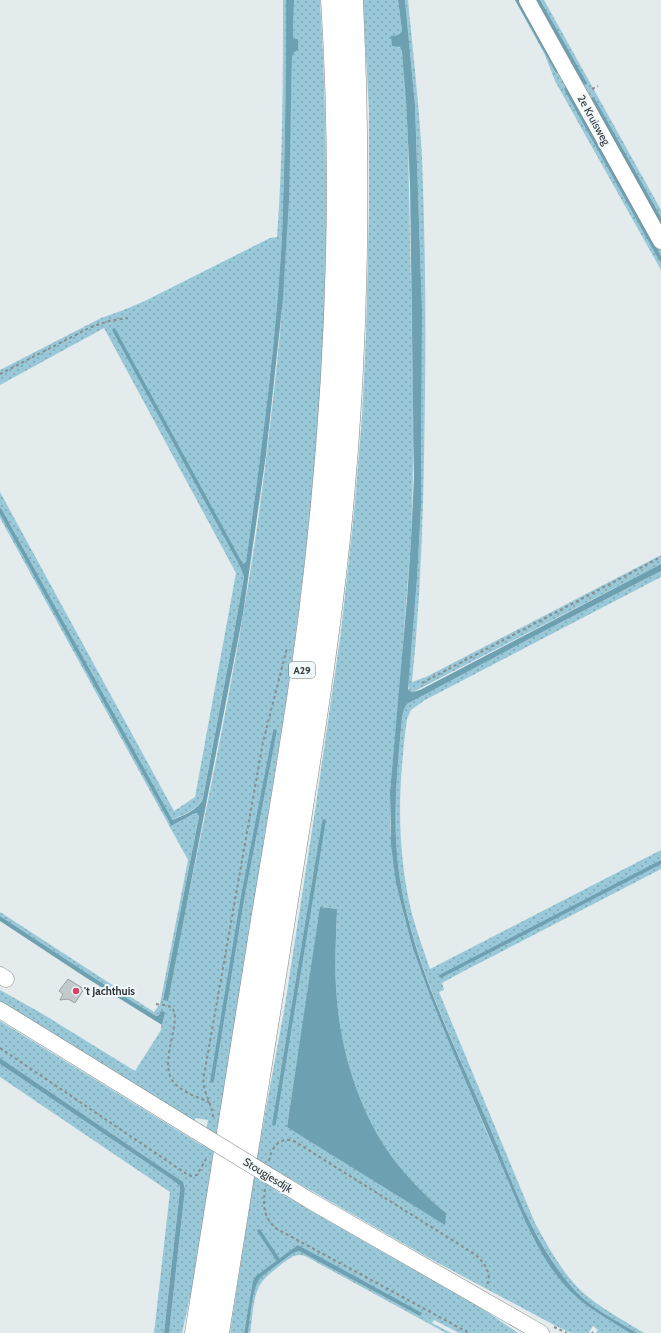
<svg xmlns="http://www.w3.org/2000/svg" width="661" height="1333" viewBox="0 0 661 1333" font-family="Cabin,sans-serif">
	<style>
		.grass { fill: url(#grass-dots); fill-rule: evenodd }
		.water { fill: #6da0b0 }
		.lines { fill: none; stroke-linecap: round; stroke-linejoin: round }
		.stream { stroke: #6da0b0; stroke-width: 3.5 }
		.building { fill: #c3cacd; stroke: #99a0a3 }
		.minor-casing { stroke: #818789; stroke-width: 17 }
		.highway-casing { stroke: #818789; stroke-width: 23 }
		.path { stroke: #888d8e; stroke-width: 2; stroke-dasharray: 3 3; stroke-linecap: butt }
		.minor { stroke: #fff; stroke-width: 16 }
		.highway { stroke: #fff; stroke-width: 22 }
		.minor-bridge-casing { stroke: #818789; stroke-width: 17; stroke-linecap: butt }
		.minor-bridge { stroke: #fff; stroke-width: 16 }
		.poi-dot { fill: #d34367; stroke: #f1f8fb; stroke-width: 1.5 }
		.labels { text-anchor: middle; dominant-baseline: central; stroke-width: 4; stroke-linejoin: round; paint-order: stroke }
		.shield { fill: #f1f8fb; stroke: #6b6f70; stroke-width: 1 }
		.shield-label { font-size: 10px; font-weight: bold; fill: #313435 }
		.street-label { font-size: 11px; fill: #313435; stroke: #f1f8fb }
		.poi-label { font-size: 11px; font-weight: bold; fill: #313435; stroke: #f1f8fb; text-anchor: start }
	</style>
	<defs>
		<pattern id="grass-dots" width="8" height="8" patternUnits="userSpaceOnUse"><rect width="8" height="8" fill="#99c9d8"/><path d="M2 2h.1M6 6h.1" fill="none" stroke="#7da4b0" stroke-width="1.8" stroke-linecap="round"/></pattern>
	</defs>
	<rect width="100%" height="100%" fill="#e4ebed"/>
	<path class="grass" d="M283,0h3c0,78 -1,157 -4,235 -6,110 -21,219 -36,328l-6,3 4,11 -12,67 -29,153c-4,14 -23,18 -34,25l2,4 22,-12 4,-1 2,2 -36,185h4c26,-128 54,-256 76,-385 15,-84 25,-168 34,-252 11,-102 12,-204 15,-306l6,-17 -4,-1 -1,-5 1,-34h26c10,159 8,321 -7,480 -7,79 -17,158 -29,236l-92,572 -10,45h-13l16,-144 -1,-5 -4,-4 -180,-122v-37l203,125 5,-26 -12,-2 -2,3 -194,-120v-11l41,23 94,58 26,-41v-4l1,-1 -3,-11 -3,2 -57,-35 -99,-65v-4l154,100 6,-8 28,-144 -188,-342v-26l174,319 21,-14 41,-224 -132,-245 -104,57v-15l101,-52 20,-7 24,-10 125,-63 7,-1c6,-79 6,-158 6,-237z
		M363,0h35l4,31 -4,4 -6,1 4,10 5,2 4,23 3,70 6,297 -3,102 -12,156 -9,96v36l6,56 16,62 18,50 55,132 48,110 29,42 14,16 19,15 35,22h-34l2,-3 -5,-4 -4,6 1,1h-19l-15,-7 -129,-69 -150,-86 -3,23 1,-4 95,55 111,63 37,25h-59l-25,-13 -2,3 19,10h-5l-141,-77c-9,-3 -15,2 -22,7 -7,6 -15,11 -21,19 -10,13 -9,35 -12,51h-2c2,-16 3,-44 13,-56l32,-24 6,-2 121,65 -122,-71 -45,39 -9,49h-14l27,-175 28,-153 30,-194 26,-179 13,-119 8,-96 4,-81 3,-127v-98zM321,907l16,2c-1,30 -3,61 0,91 5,58 25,120 62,166 14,17 30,33 47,47l-159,-86z
		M405,0h3c5,52 11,105 14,157 3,78 4,156 3,234 -1,97 -3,194 -13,291l14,-5 235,-122v9l-248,128 -4,-2 -1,-5 9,-106 4,-73 1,-196 -7,-205z
		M515,0h9l137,246v24l-106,-189 -10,-26z
		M529,0h15l117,210v26l-72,-142 -3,-4 -3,1z
		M661,571v6l-236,123 -14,10 -4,9c-9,65 -11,130 5,195 5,19 12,37 18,55l231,-119v19l-199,103 -20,11 2,7 -5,2 96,231c14,25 29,54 52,73 17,14 38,25 57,37h-7c-23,-14 -50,-27 -67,-48 -41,-50 -62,-113 -87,-172 -32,-77 -72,-156 -84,-240 -7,-53 -2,-102 3,-155l2,-9 3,-5 143,-76z
		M0,1064l174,117 6,5v4l-16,143h-10l16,-141 -170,-115z"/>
	<path class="water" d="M286,0h8l-1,34 1,5h4v11l-4,2 -2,5 -3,142 -6,100 -17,156 -23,159 -75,387 -5,-1 36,-184 -2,-3 -4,1 -22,12 -2,-4c11,-6 30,-11 34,-24l29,-154 12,-67 -4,-11 6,-4c15,-108 30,-217 36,-327 3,-78 4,-157 4,-235z
		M398,0h7l10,105 7,205 -1,196 -4,73 -9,110 2,2 3,1 7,-2 241,-126v7l-111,57 -143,76 -3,5 -2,9c-5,53 -10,102 -3,155 12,86 53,167 87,246 24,57 44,118 84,166 17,21 44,34 67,48h-7c-17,-11 -36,-21 -51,-34 -24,-20 -40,-49 -53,-76l-73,-171 -23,-56 -18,-50 -16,-62 -5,-40 -1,-52 17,-193 4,-59 3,-64 -4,-292 -4,-85 -4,-47 -2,-5 -8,-1 -1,-10 7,-1 4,-4z
		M320,907l17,2c-1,30 -3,61 0,91 5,58 25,120 62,166 14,17 30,33 47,47l-1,12 -158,-98z
		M0,916l99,65 57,35 3,-1 2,-4 4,1 -3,13 -77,-48 -85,-56z
		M0,1058l183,124 2,7 -16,144h-5l16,-143v-4l-6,-5 -174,-117z
		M298,1245l124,68 -2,3 -121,-65 -6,2 -32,24c-9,10 -11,42 -13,56h-4l9,-52 3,-5z"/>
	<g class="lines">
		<path class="stream" d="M517,0l40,71
			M538,0l47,83
			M566,89l95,171
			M593,99l68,122
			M114,330l129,238
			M0,510l172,313
			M441,976l220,-114
			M212,1081l31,-186 32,-164
			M274,1124l50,-303
			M259,1231l20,30"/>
	</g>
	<path class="building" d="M68,979l16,10 -9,14 -7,-4 -8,1 3,-6 -4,-3z"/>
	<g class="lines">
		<defs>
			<path id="minor" d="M527,0l134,241
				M0,975l6,4
				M0,1010l196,121
				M276,1180l33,20 232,133"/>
			<path id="highway" d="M196,1333c22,-138 44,-275 66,-413 17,-102 35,-204 48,-307 25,-201 35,-411 22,-613
				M218,1333c22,-140 45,-280 67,-420 21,-131 43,-262 56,-394 17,-173 19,-346 11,-519"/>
		</defs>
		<use href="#minor" class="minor-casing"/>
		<use href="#highway" class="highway-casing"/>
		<path class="path" d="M592,89l6,-3
			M0,374l91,-47 18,-6 19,-3
			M422,683l239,-126
			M156,1004c5,1 11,1 15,3 13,10 -12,53 1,73 7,11 25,17 37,22
			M0,1048l188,127 3,1 6,-1 9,-16
			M213,1117c-1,-15 -12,-26 -9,-42l59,-333 24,-94
			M269,1161c2,-12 10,-25 25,-20l182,114c9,9 17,19 10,32
			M265,1189c-2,16 -2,29 12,40l192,104
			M554,1327l13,6
			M592,1333l1,-1"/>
		<use href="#minor" class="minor"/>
		<use href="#highway" class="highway"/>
		<defs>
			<path id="minor-bridge" d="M196,1131l80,49"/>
		</defs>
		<use href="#minor-bridge" class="minor-bridge-casing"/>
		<use href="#minor-bridge" class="minor-bridge"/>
	</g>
	<circle class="poi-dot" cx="76" cy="991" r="4"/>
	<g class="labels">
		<rect class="shield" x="289" y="662" width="26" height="16" rx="3"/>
		<g class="shield-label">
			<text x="302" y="670">A29</text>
		</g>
		<g class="street-label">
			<text transform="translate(594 120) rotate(61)">2e Kruisweg</text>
			<text transform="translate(268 1175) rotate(32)">Stougjesdijk</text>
		</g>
		<g class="poi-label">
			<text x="84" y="991">'t Jachthuis</text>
		</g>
	</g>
</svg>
